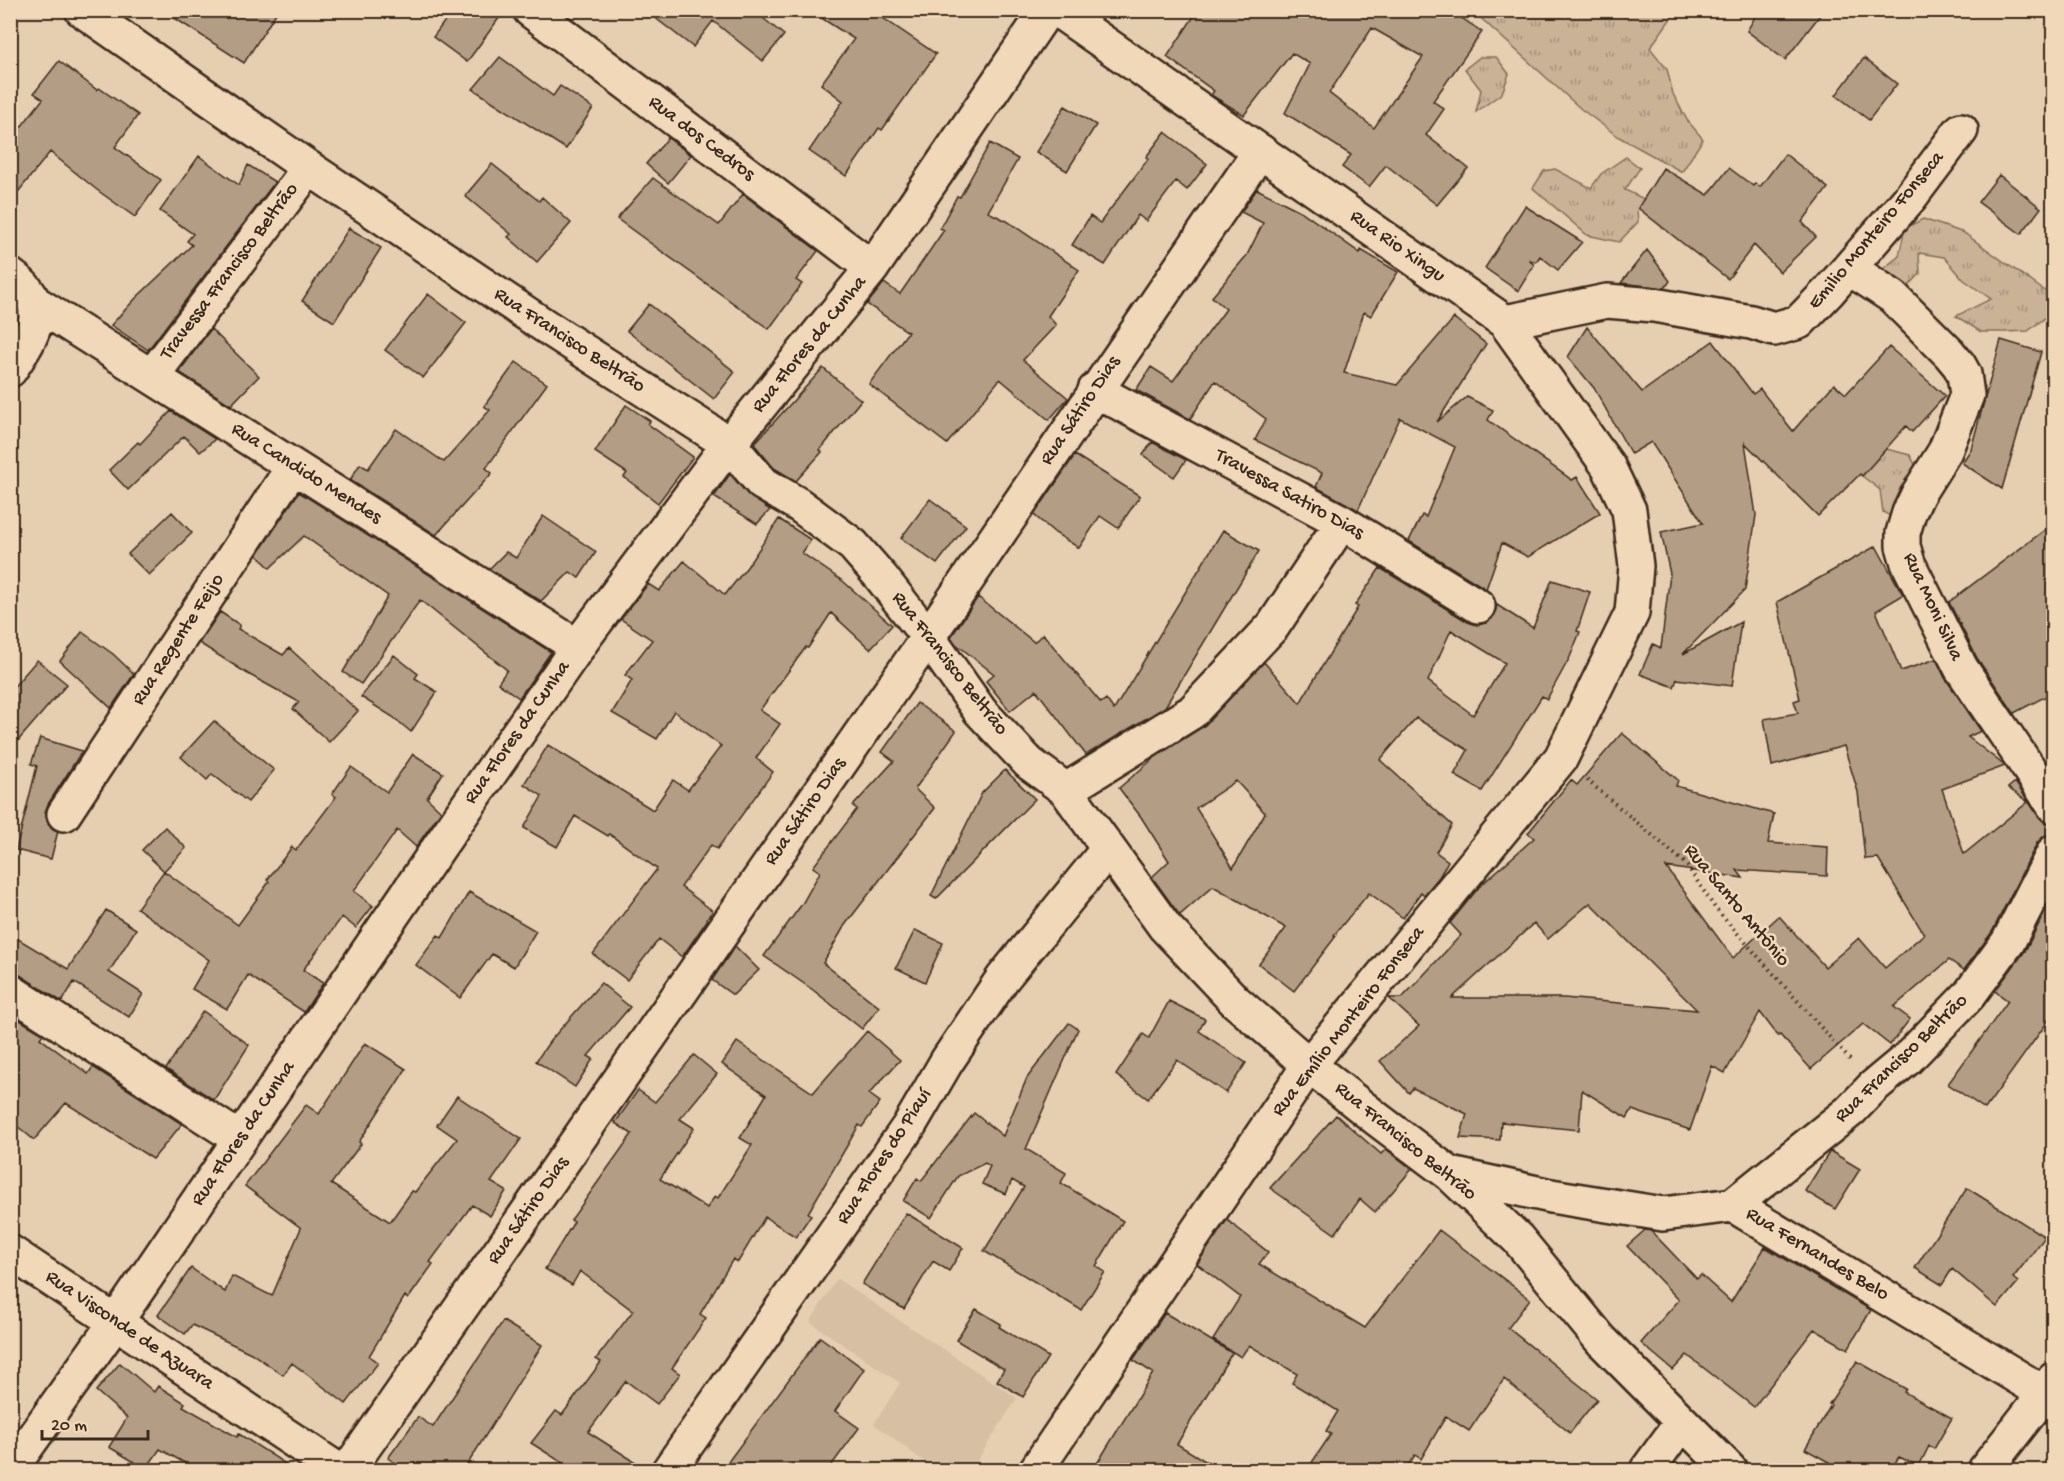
<svg xmlns="http://www.w3.org/2000/svg" width="2064" height="1481" viewBox="0 0 2064 1481" font-family="'Gochi Hand',sans-serif">
	<style>
		.built { fill: #d7bfa3 }
		.grass { fill: url(#grass-tufts); stroke: #826e5a; stroke-width: 1.5 }
		.building { fill: #b49d85; stroke: #3b2a1e; stroke-width: 1.5; fill-rule: evenodd }
		.lines { fill: none; stroke-linecap: round; stroke-linejoin: round }
		.street-casing { stroke: #3b2a1e; stroke-width: 38 }
		.secondary-casing { stroke: #3b2a1e; stroke-width: 38 }
		.path { stroke: #3b2a1e; stroke-width: 4; stroke-dasharray: 1.5 4.5; stroke-linecap: butt }
		.street { stroke: #f1d8b9; stroke-width: 33 }
		.secondary { stroke: #f1d8b9; stroke-width: 33 }
		.labels { text-anchor: middle; dominant-baseline: central; stroke-width: 5; stroke-linejoin: round; paint-order: stroke }
		.street-label { font-size: 20px; fill: #3b2a1e; stroke: #f1d8b9 }
	</style>
	<defs>
		<pattern id="grass-tufts" width="24" height="20" patternUnits="userSpaceOnUse" patternTransform="scale(1.5)"><rect width="24" height="20" fill="#cab297"/><path d="M3 7l-1-3M5 7V3M7 7l1-3M15 17l-1-3M17 17v-4M19 17l1-3" fill="none" stroke="#a5917b"/></pattern>
	</defs>
	<rect width="100%" height="100%" fill="#e6ceb0"/>
	<filter id="ink" filterUnits="userSpaceOnUse"><feTurbulence type="fractalNoise" baseFrequency=".0167" numOctaves="2"/><feDisplacementMap in="SourceGraphic" scale="12" xChannelSelector="R" yChannelSelector="G"/><feConvolveMatrix kernelMatrix="1 2 1 2 8 2 1 2 1" color-interpolation-filters="sRGB"/></filter>
	<g filter="url(#ink)">
		<path class="built" d="M837,1279l180,119 -46,72h-35l-62,-46 26,-41 -90,-61z"/>
		<path class="grass" d="M1473,11h203l-26,37 17,21 6,25 14,26 16,19 -21,33 -63,-35 -38,-28z
			M1480,57h16l13,17 -7,19 -26,19 5,-22 -16,-21z
			M1626,157l14,11 -15,22 19,9 -7,11 1,12 -19,20 -32,-7 -54,-47 11,-17 11,-2 36,19 10,-14z
			M1923,219l41,14 89,64 -3,17 -22,17 -23,1h-24l-25,-16 35,-17 -27,-19 -20,-23 -25,-4 1,21 -17,18 -25,-19 21,-17 6,-28z
			M1886,449l24,6 10,19 -10,32 -20,10 -7,-4 -3,-22 -18,-14z"/>
		<path class="building" d="M162,10h116l-34,53z
			M453,10h52l-38,52 -34,-25z
			M645,10h108l31,25 -21,26 -50,-40 -20,26z
			M809,10h62l65,44 -54,76 -3,-2 -33,48 -37,-25 34,-50 -22,-17 33,-45z
			M1198,10h252l32,22 -49,69 11,8 -18,26 42,33 -31,37 -51,-40 -17,22 -27,-20 9,-12 -66,-42 25,-49 -18,-11 -48,62 -33,-20 3,-4 -47,-34zM1372,28l51,29 -49,71 -45,-35z
			M1759,10h65l-39,50 -38,-29z
			M500,57l53,39 7,-10 33,22 -27,41 -93,-60z
			M1864,58l33,26 -28,36 -33,-25z
			M59,61l38,29 2,-2 39,27 -23,32 46,33 -26,37 -38,-27 -47,-38 -40,50v-61l33,-42 -9,-6z
			M1065,106l31,19 -29,46 -31,-19z
			M1165,132l42,32 -20,26 -11,-9 -30,40 -8,-6 -33,50 -33,-20 18,-29 10,7 48,-64 -2,-2z
			M668,138l23,17 -23,28 -22,-19z
			M990,143l28,16 -30,53 19,9 72,49 -31,46 8,9 -33,35 45,38 -19,22 -49,-41 -53,65 -78,-60 39,-52 -41,-28 17,-21 16,11 44,-64 -4,-2 17,-32 3,1z
			M1785,154l43,34 -26,34 14,15 -36,35 -26,-27 -26,34 -90,-71 25,-40 45,27 21,-27 24,18 2,-3 5,4z
			M199,156l40,29 9,-20 27,17 -127,168 -37,-25 25,-27 56,-53 -5,-4 6,-7 -33,-23z
			M492,164l47,37 3,-4 29,26 -34,39 -29,-25 3,-3 -46,-38z
			M1999,175l42,33 -20,26 -43,-32z
			M653,178l66,47 24,-31 75,57 -22,29 6,4 -33,45 -152,-110z
			M1257,189l45,23 58,41 1,-3 37,22 -27,44 -7,-4 -20,61 53,12 57,-67 32,26 -49,78 30,-25 26,13 -5,10 84,60 5,-3 23,36 -72,44 -26,-14 -16,46 -77,-48 13,-26 4,2 29,-70 -55,-29 -42,92 -42,-23 6,-14 -67,-33 11,-21 -51,-38 -25,38 -54,-29 15,-23 22,14 53,-72 -14,-12 35,-42 16,-32 -22,-11z
			M1525,206l57,36 -24,28 -18,-14 -4,6 -6,-2 4,5 -16,26 -33,-23z
			M349,228l32,20 -47,74 -32,-21z
			M1647,250l23,31 -5,7 -44,-5z
			M428,294l38,29 -43,55 -38,-28z
			M649,304l86,68 -21,27 -87,-68z
			M1587,327l55,65 71,-51 40,53 7,-5 33,42 41,-47 12,10 43,-47 56,49 -33,36 -6,-6 -44,50 -2,-2 -42,42 -73,-73 11,72 -11,75 -62,64 58,-32 -9,64 -55,-7 -3,8 -34,-13 13,-30 8,4 9,-74 -9,-42 42,-9 -52,-81 -20,12 -37,-66 -26,-31z
			M211,329l48,47 -28,29 -52,-33z
			M2001,340l40,12 -39,137 -40,-26 9,-14z
			M516,362l31,22 -61,84 6,5 -56,62 -86,-55 10,-16 8,5 28,-40 48,33 46,-52 -6,-4z
			M823,368l38,32 -41,50 2,2 -26,29 -22,-13 -20,-24z
			M626,405l24,16 -2,3 45,33 -35,46 -34,-26 3,-4 -32,-21z
			M171,411l44,28 -15,13 -16,-16 -56,54 -19,-20 29,-28 2,2z
			M1152,442l34,18 -12,17 -31,-22z
			M1075,455l65,41 -22,32 -18,-12 -21,32 -24,-15 -21,-18z
			M730,474l18,21 22,15 -13,14 -43,-27z
			M299,492l252,160 -32,46 -21,-15 9,-13 -87,-70 -59,84 -18,-12 45,-76 -84,-60 -34,32 -13,-13z
			M930,499l36,27 -29,38 -36,-26z
			M172,512l20,21 -43,42 -21,-21z
			M543,516l53,36 -17,26 -9,-6 -29,29 -52,-32 17,-17 10,6z
			M779,519l32,21 -9,13 42,29 48,43 -22,24 -39,-36 -23,35 -2,-1 -46,63 20,14 -24,34 17,14 -56,77 -6,-4 -30,42 32,24 -6,7 1,1 -26,38 -23,-18 -32,41 -34,-26 64,-85 -48,-35 -1,2 -33,-20 -18,31 -33,-19 18,-32 -18,-12 24,-39 105,65 20,-30 15,10 33,-44 -47,-35 -17,28 -45,-26 20,-33 -7,-5 27,-35 -31,-21 27,-35 11,7 25,-30 41,34 22,-28z
			M2054,523v169l-40,21 -37,-55 -28,-56z
			M1223,530l36,21 -94,156 -79,48 -50,-65 -26,21 -24,-30 8,-7 -38,-30 -5,-7 27,-40 56,45 9,-8 58,69 5,-4 8,11z
			M1876,546l27,49 -27,16 25,60 35,-12 9,19 36,53 -13,6 37,29 -63,23 22,65 64,-52 -20,-14 7,-6 24,35 6,6 9,1v9l-10,3 -7,7 -45,89 -28,38 -15,-10 -55,47 16,12 -20,26 -27,-21 -52,45 -31,-34 -2,1 -18,-24 -35,61 -13,-7 -22,64 -58,-20 -5,8 -45,-28 -3,40 -78,-8 -1,18 -40,-2 7,-24 -54,-26 -4,5 -29,-32 39,-35 -30,-28h13l59,-63 -11,-12 29,-36 55,-49 -6,-5 43,-53 6,5 45,-52 56,47 -2,6 98,28 -6,29 60,4 -1,29 -90,-6 6,8 -77,-11 67,91 46,-42 46,51 34,-29 26,30 39,-34 -46,-76 -13,1 -7,-67 -14,-46 -72,20 -8,-47 34,-6 -4,-12 6,-2 -23,-97zM1590,903l107,107 -133,-12h-112l82,-75 14,16z
			M1380,568l88,54 9,3 9,-2 8,-7 3,-11 36,23 19,-48 38,12 -13,39 3,1 -10,25 -23,42 -5,-3 -60,95 -28,-16 14,-25 -52,-32 -36,42 72,65 -16,27 12,9 -9,16 -15,18 -3,-3 -18,26 -34,-25 -35,42 2,1 -42,55 -35,-27 27,-36 -73,-42 -33,29 -2,-2 -26,-36 17,-16 -28,-44 -22,-29 35,-30 51,-33 59,-63 36,41 58,-96 -3,-2zM1451,630l54,33 -32,52 -45,-34zM1236,781l29,32 -32,55 -37,-60z
			M220,612l20,13 -2,4 45,26 6,-7 69,63 -29,31 -36,-33 6,-7 -51,-28 -49,-31z
			M82,632l31,22 21,20 -23,34 -51,-47z
			M394,655l24,19 -3,4 22,14 -26,40 -18,-15 -32,-20z
			M37,660l30,24 -57,66v-59z
			M917,703l39,28 -41,58 20,19 -90,117 -22,38 56,44 -17,22 -49,-39 -49,-34 38,-52 18,-32 -7,-5 44,-58 -4,-3 41,-45 -12,-9z
			M214,721l60,49 -26,32 -36,-28 -5,6 -26,-23z
			M40,738l42,13 -34,53 -3,8 3,11 5,6 5,2 -7,28 -35,-9 21,-84 -6,-2z
			M413,754l30,19 -16,25 14,13 -25,36 -19,-17 -43,61 19,15 -17,22 -14,-11 -39,53 20,13 -19,29 -56,-37 -21,34 -35,-20 17,-29 -72,-52 27,-37 74,54 31,-43 -2,-2 25,-33 4,3 40,-53 -4,-3 19,-27 36,25z
			M1005,770l30,29 -99,100 -5,-3 51,-103z
			M165,827l21,21 -22,23 -22,-21z
			M469,892l67,39 -22,36 -22,-13 -32,44 -44,-33 22,-30 4,3z
			M2054,894v117l-8,13 -61,85 -37,-25 60,-83 -13,-10 30,-40z
			M106,910l30,19 -27,43 34,22 -14,23 -55,-35 -12,20 -42,-27 -10,-3v-38l58,35z
			M915,930l28,13 -18,39 -29,-14z
			M735,946l24,24 -26,25 -21,-15z
			M601,983l29,24 -42,49 5,3 -18,28 -39,-26 14,-20z
			M1169,1001l36,18 -6,12 47,32 -20,30 -49,-33 -29,39 -32,-24 27,-41 6,4z
			M203,1011l46,34 -35,55 -48,-31z
			M10,1014l33,20 -3,4 48,36 5,-7 89,57 -29,35 -87,-56 -32,37 -24,-20z
			M1069,1023l9,6 -52,120 40,24 -5,10 62,38 -27,45 9,6 -24,38 -97,-59 40,-64 -12,-7 -6,14 -24,-10 8,-18 -5,-3 -27,13 -27,42 -28,-17 14,-23 4,3 53,-68 29,23 24,-58z
			M867,1031l33,29 -31,34 11,8 -18,25 -3,-2 -51,88 3,2 -15,22 -31,-20 -27,45 -5,-3 -33,55 6,4 -34,50 8,6 -23,30 -31,-23 -38,51 60,38h-74l-43,-27 25,-32 6,4 39,-53 -5,-3 37,-48 -53,-40 -8,14 -27,-16 29,-47 -3,-2 61,-86 -17,-11 23,-33 17,12 39,-47 23,19 -37,45 14,9 -34,51 47,29 8,-12 3,2 34,-53 -12,-7 26,-43 -44,-31 15,-22 76,51z
			M365,1043l41,26 -47,73 2,2 -30,40 59,38 22,-31 3,1 42,-53 -20,-14 20,-29 64,43 -30,43 15,9 -16,25 -18,-11 -42,57 3,2 -25,35 -3,-3 -36,60 9,7 -32,41 -54,-41 -9,12 -32,-22 -59,-28 -7,9 -27,-19 33,-47 34,24 7,-16 40,20 29,-68 -56,-42 61,-81 13,9z
			M1336,1115l45,39 5,-5 26,20 -37,43 -15,-13 -25,35 -65,-46z
			M1830,1151l30,18 -25,40 -30,-18z
			M1967,1188l78,49 -32,41 5,4 -21,25 -45,-38 -10,16 -27,-17z
			M906,1213l57,35 -14,23 -16,-10 -29,48 -42,-25z
			M1227,1220l41,32 -9,12 106,64 74,-98 91,69 -22,29 89,71 -27,34 -66,-54 -35,52 -23,-15 -25,43 -6,-4 -10,15h-98l24,-36 -5,-3 12,-20 -46,-28 5,-9 -48,-29 -8,12 -28,-17 27,-43 -43,-33z
			M1645,1230l6,1 46,48 4,-4 30,27 34,-55 106,63 -23,39 -34,-20 -60,78 -67,-52 -14,15 -32,-27 38,-43 -52,-54z
			M976,1309l25,15 -2,3 49,30 -25,40 -26,-16 7,-12 -48,-29z
			M1165,1313l67,40 -55,91 43,26h-127l60,-97 -20,-13z
			M503,1321l39,24 -78,125h-59l-17,-12 30,-41 15,10z
			M820,1337l44,32 -29,42 24,17 -31,42h-106z
			M1857,1361l49,28 -2,3 48,26 -18,31 -5,-3 -10,20 -20,-9 -9,13h-47l-38,-21 26,-44 -2,-1z
			M120,1363l34,29 4,-6 27,17 -2,3 54,31 2,-3 56,36h-98l-37,-21 -14,20 -37,-22 18,-29 -31,-27z"/>
		<g class="lines">
			<defs>
				<path id="street" d="M82,10l227,158 236,158 184,118 33,39 37,22 54,40 28,32 47,60 52,74 49,52 37,27 99,137 70,74 74,64 68,54 73,55 68,65 83,101 129,130
					M530,10l342,258
					M1849,268l44,29 56,56 10,12 5,9 3,21 -22,56 -27,43 -9,19 -6,20v13l5,17 53,105 93,138
					M10,275c44,31 24,59 0,95
					M34,302l544,345
					M1505,322l102,-21 47,4 97,17 23,7 25,-7 30,-31 80,-92 52,-69
					M152,376l157,-208
					M1095,390l247,132 136,84
					M1066,790l126,-78 81,-86 69,-104
					M64,814l229,-347
					M10,991l230,148
					M1451,1174l100,22 112,18 70,-9 321,194
					M1733,1205l117,-94 23,-24 35,-29 61,-63 39,-53 46,-90
					M10,1252l328,218
					M10,1470l105,-147 324,-476 147,-212 143,-191 143,-176 175,-258
					M348,1470l580,-833 332,-486
					M669,1470l240,-344 38,-65 56,-83 105,-129
					M1647,1470l35,-48
					M1985,1470l60,-77 9,-14"/>
				<path id="secondary" d="M1036,1470l273,-405 252,-307 71,-145 4,-47 -7,-56 -21,-44 -103,-144 -448,-312"/>
			</defs>
			<use href="#street" class="street-casing"/>
			<use href="#secondary" class="secondary-casing"/>
			<path class="path" d="M1587,780l99,84 29,44 135,152"/>
			<use href="#street" class="street"/>
			<use href="#secondary" class="secondary"/>
		</g>
	</g>
	<g class="labels">
		<g class="street-label">
			<text transform="translate(701 139) rotate(37)">Rua dos Cedros</text>
			<text transform="translate(1877 231) rotate(-50)">Emilio Monteiro Fonseca</text>
			<text transform="translate(1397 247) rotate(35)">Rua Rio Xingu</text>
			<text transform="translate(230 272) rotate(-53)">Travessa Francisco Beltrão</text>
			<text transform="translate(569 341) rotate(33)">Rua Francisco Beltrão</text>
			<text transform="translate(810 345) rotate(-51)">Rua Flores da Cunha</text>
			<text transform="translate(1081 411) rotate(-56)">Rua Sátiro Dias</text>
			<text transform="translate(306 474) rotate(32)">Rua Candido Mendes</text>
			<text transform="translate(1289 495) rotate(29)">Travessa Satiro Dias</text>
			<text transform="translate(1932 607) rotate(65)">Rua Moni Silva</text>
			<text transform="translate(179 640) rotate(-57)">Rua Regente Feijo</text>
			<text transform="translate(949 664) rotate(52)">Rua Francisco Beltrão</text>
			<text transform="translate(518 733) rotate(-55)">Rua Flores da Cunha</text>
			<text transform="translate(806 812) rotate(-55)">Rua Sátiro Dias</text>
			<text transform="translate(1736 906) rotate(50)">Rua Santo Antônio</text>
			<text transform="translate(1349 1022) rotate(-52)">Rua Emílio Monteiro Fonseca</text>
			<text transform="translate(1902 1059) rotate(-44)">Rua Francisco Beltrão</text>
			<text transform="translate(244 1134) rotate(-56)">Rua Flores da Cunha</text>
			<text transform="translate(1405 1142) rotate(39)">Rua Francisco Beltrão</text>
			<text transform="translate(885 1157) rotate(-57)">Rua Flores do Piauí</text>
			<text transform="translate(529 1211) rotate(-55)">Rua Sátiro Dias</text>
			<text transform="translate(1817 1255) rotate(31)">Rua Fernandes Belo</text>
			<text transform="translate(129 1331) rotate(34)">Rua Visconde de Azuara</text>
		</g>
	</g>
	<rect width="2064" height="1481" fill="none" stroke="#f1d8b9" stroke-width="36"/>
	<rect x="18" y="18" width="2028" height="1445" fill="none" stroke="#3b2a1e" stroke-width="2" filter="url(#ink)"/>
	<path d="M42 1430v9h106v-9" fill="none" stroke="#3b2a1e" stroke-width="3"/>
	<text x="51" y="1430" font-size="18" fill="#3b2a1e" stroke="#f1d8b9" stroke-width="4.5" paint-order="stroke">20 m</text>
</svg>
